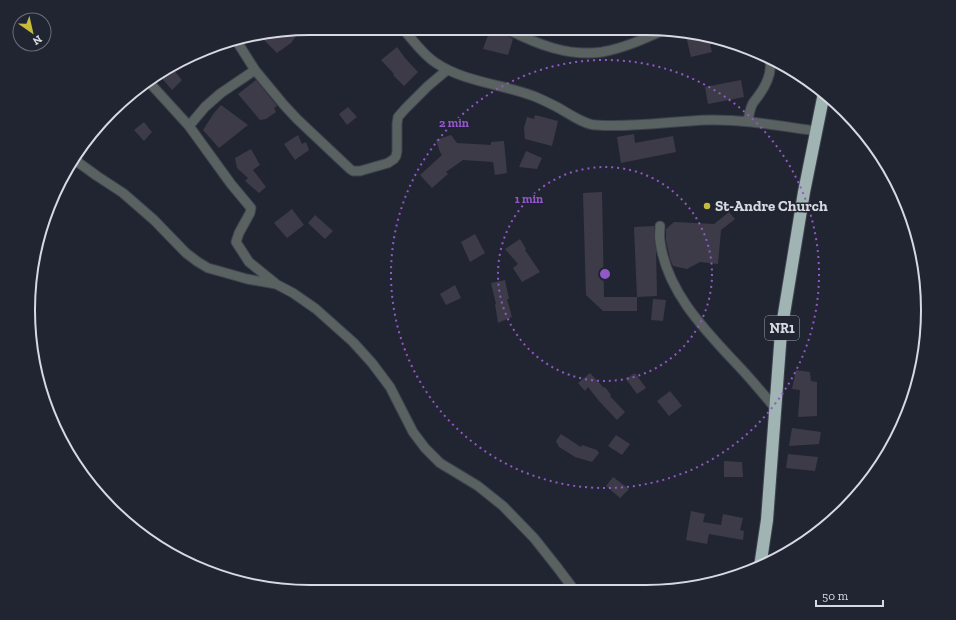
<svg xmlns="http://www.w3.org/2000/svg" width="956" height="620" viewBox="0 0 956 620" font-family="'Zilla Slab',serif">
	<style>
		.building { fill: #3e3b48 }
		.lines { fill: none; stroke-linecap: round; stroke-linejoin: round }
		.street-casing { stroke: #3e424d; stroke-width: 11 }
		.highway-casing { stroke: #3e424d; stroke-width: 14 }
		.street { stroke: #596161; stroke-width: 9 }
		.highway { stroke: #a0b4b3; stroke-width: 12 }
		.ring { fill: none; stroke: #9257c8; stroke-width: 2; stroke-dasharray: 2 4 }
		.poi-dot { fill: #c6bc3c; stroke: #212531; stroke-width: 1.5 }
		.labels { text-anchor: middle; dominant-baseline: central; stroke-width: 3; stroke-linejoin: round; paint-order: stroke }
		.shield { fill: #212531; stroke: #a0a3ac; stroke-width: 1 }
		.shield-label { font-size: 14px; font-weight: bold; fill: #d6d9e1 }
		.poi-label { font-size: 15px; font-weight: bold; fill: #d6d9e1; stroke: #212531; text-anchor: start }
		.rim { fill: none; stroke: #d6d9e1; stroke-width: 2 }
		.centre { fill: #9257c8; stroke: #212531; stroke-width: 2 }
		.ring-label { font-size: 12px; text-anchor: middle; font-weight: bold; fill: #9257c8; stroke: #212531; stroke-width: 3; stroke-linejoin: round; paint-order: stroke }
	</style>
	<rect width="100%" height="100%" fill="#212531"/>
	<path class="building" d="M301,29l-10,14 -14,10 -13,-13 9,-6z
		M491,30l12,3 10,6 -5,16 -25,-6 4,-11z
		M695,34l21,6 -6,5 2,7 -21,5 -5,-21z
		M397,47l8,11 13,14 -14,14 -11,-11 1,-1 -13,-14z
		M171,67l11,13 -10,10 -12,-14z
		M256,80l21,26 -3,2 2,4 -10,7 -6,1 -22,-26z
		M741,80l3,17 -36,7 -3,-17z
		M221,105l27,20 -29,23 -16,-18 11,-17z
		M348,107l9,10 -10,8 -8,-11z
		M535,115l23,6 -6,25 -27,-7 -1,-11 3,-11 7,2z
		M144,122l8,10 -8,9 -10,-11z
		M634,134l1,9 38,-7 3,16 -55,11 -4,-26z
		M298,135l4,9 4,-2 3,8 -14,10 -11,-16z
		M451,135l6,8 34,2v-3l13,-1 3,32 -12,2 -2,-13 -30,-2 -17,12 2,2 -16,14 -12,-13 22,-20 -2,-3 -4,-12z
		M251,149l9,16 -7,5 13,17 -7,6 -14,-12 3,-3 -11,-10 -2,-10z
		M526,151l16,7 -5,11 -18,-2z
		M602,192l2,105h33v14h-34l-17,-16 -3,-102z
		M292,209l12,16 -17,13 -13,-15z
		M729,212l6,7 -14,11 -3,34 -18,-2 -13,7 -14,-3 -3,-7 -4,-19v-11l8,-7 40,2z
		M315,215l18,16 -8,8 -17,-16z
		M654,226v12l2,11 1,47 -20,1 -3,-70z
		M475,234l10,19 -15,9 -9,-20z
		M520,239l6,10 -1,1 15,22 -18,10 -9,-14 5,-4 -13,-15z
		M505,280l4,19h-2l5,18 -14,6 -3,-19h1l-5,-21z
		M455,285l6,13 -15,7 -6,-11z
		M653,299l13,1 -3,21 -12,-1z
		M796,370l14,2 1,9 6,1v34l-19,1 2,-27 -8,-1z
		M590,373l14,15 1,-1 6,8 -1,1 15,16 -8,8 -18,-19 -11,-14 -3,4 -7,-8z
		M635,373l11,15 -9,6 -11,-15z
		M670,391l12,15 -13,10 -12,-15z
		M792,428l29,4 -2,12 -30,2z
		M561,434l20,13 1,-2 15,5 2,3 -7,9 -17,-5 -16,-10 -3,-6z
		M616,435l14,9 -8,11 -14,-9z
		M788,454l30,3 -3,14 -29,-3z
		M724,461l18,1 1,15h-19z
		M613,477l16,12 -9,9 -14,-12z
		M691,511l14,3 -2,8 18,3 2,-11 20,4 -3,12 4,1 -1,9 -34,-6 -2,10 -21,-4z"/>
	<g class="lines">
		<defs>
			<path id="street" d="M403,29c10,11 20,26 33,34 30,20 68,21 100,34 7,3 13,6 19,9 12,6 29,19 41,19 37,3 75,-4 112,-5 36,-1 72,6 108,11
				M507,29c29,15 62,28 95,23 22,-4 42,-13 62,-22
				M236,40l19,30 29,35 13,14 53,50 3,2h7l28,-8 6,-4 2,-3 1,-5v-27l1,-7 7,-8 23,-23 19,-16
				M148,81l41,45 42,58 20,24 -1,5 -11,20 -3,9 13,20 26,21
				M748,121c1,-6 2,-13 5,-18 2,-3 4,-5 6,-8 8,-11 14,-25 10,-38
				M189,126l16,-19 16,-14 34,-23
				M75,160l22,16 26,17 31,27 32,33 12,9 10,6 11,3 28,8 29,5 17,9 23,16 37,33 19,21 18,24 23,45 12,16 15,15 38,23 25,20 31,32 23,29 18,24
				M660,226c0,5 -1,10 0,15 7,54 50,94 85,132 10,11 20,23 30,35"/>
			<path id="highway" d="M760,567l7,-47 14,-188 23,-140 20,-99"/>
		</defs>
		<use href="#street" class="street-casing"/>
		<use href="#highway" class="highway-casing"/>
		<use href="#street" class="street"/>
		<use href="#highway" class="highway"/>
	</g>
	<g class="ring">
		<circle cx="605" cy="274" r="107"/>
		<circle cx="605" cy="274" r="214"/>
	</g>
	<circle class="poi-dot" cx="707" cy="206" r="4"/>
	<g class="labels">
		<rect class="shield" x="765" y="316" width="34" height="24" rx="3"/>
		<g class="shield-label">
			<text x="782" y="328">NR1</text>
		</g>
		<g class="poi-label">
			<text x="715" y="206">St-Andre Church</text>
		</g>
	</g>
	<path d="M0 0H956V620H0ZM310 35H646A275 275 0 0 1 921 310V310A275 275 0 0 1 646 585H310A275 275 0 0 1 35 310V310A275 275 0 0 1 310 35Z" fill="#212531" fill-rule="evenodd"/>
	<path class="rim" d="M310 35H646A275 275 0 0 1 921 310V310A275 275 0 0 1 646 585H310A275 275 0 0 1 35 310V310A275 275 0 0 1 310 35Z"/>
	<circle cx="605" cy="274" r="6" class="centre"/>
	<g class="ring-label">
		<text x="454" y="127">2 min</text>
		<text x="529" y="203">1 min</text>
	</g>
	<g transform="translate(32 32) rotate(146)"><circle r="19" fill="#212531" stroke="#696d77"/>
	<path d="M0-3L7 15L0 10L-7 15Z" fill="#c6bc3c"/>
	<text y="-6" font-size="11" font-weight="bold" text-anchor="middle" fill="#d6d9e1">N</text>
	</g>
	<path d="M816 600v6h67v-6" fill="none" stroke="#d6d9e1" stroke-width="2"/>
	<text x="822" y="600" font-size="12" fill="#d6d9e1" stroke="#212531" stroke-width="3" paint-order="stroke">50 m</text>
</svg>
